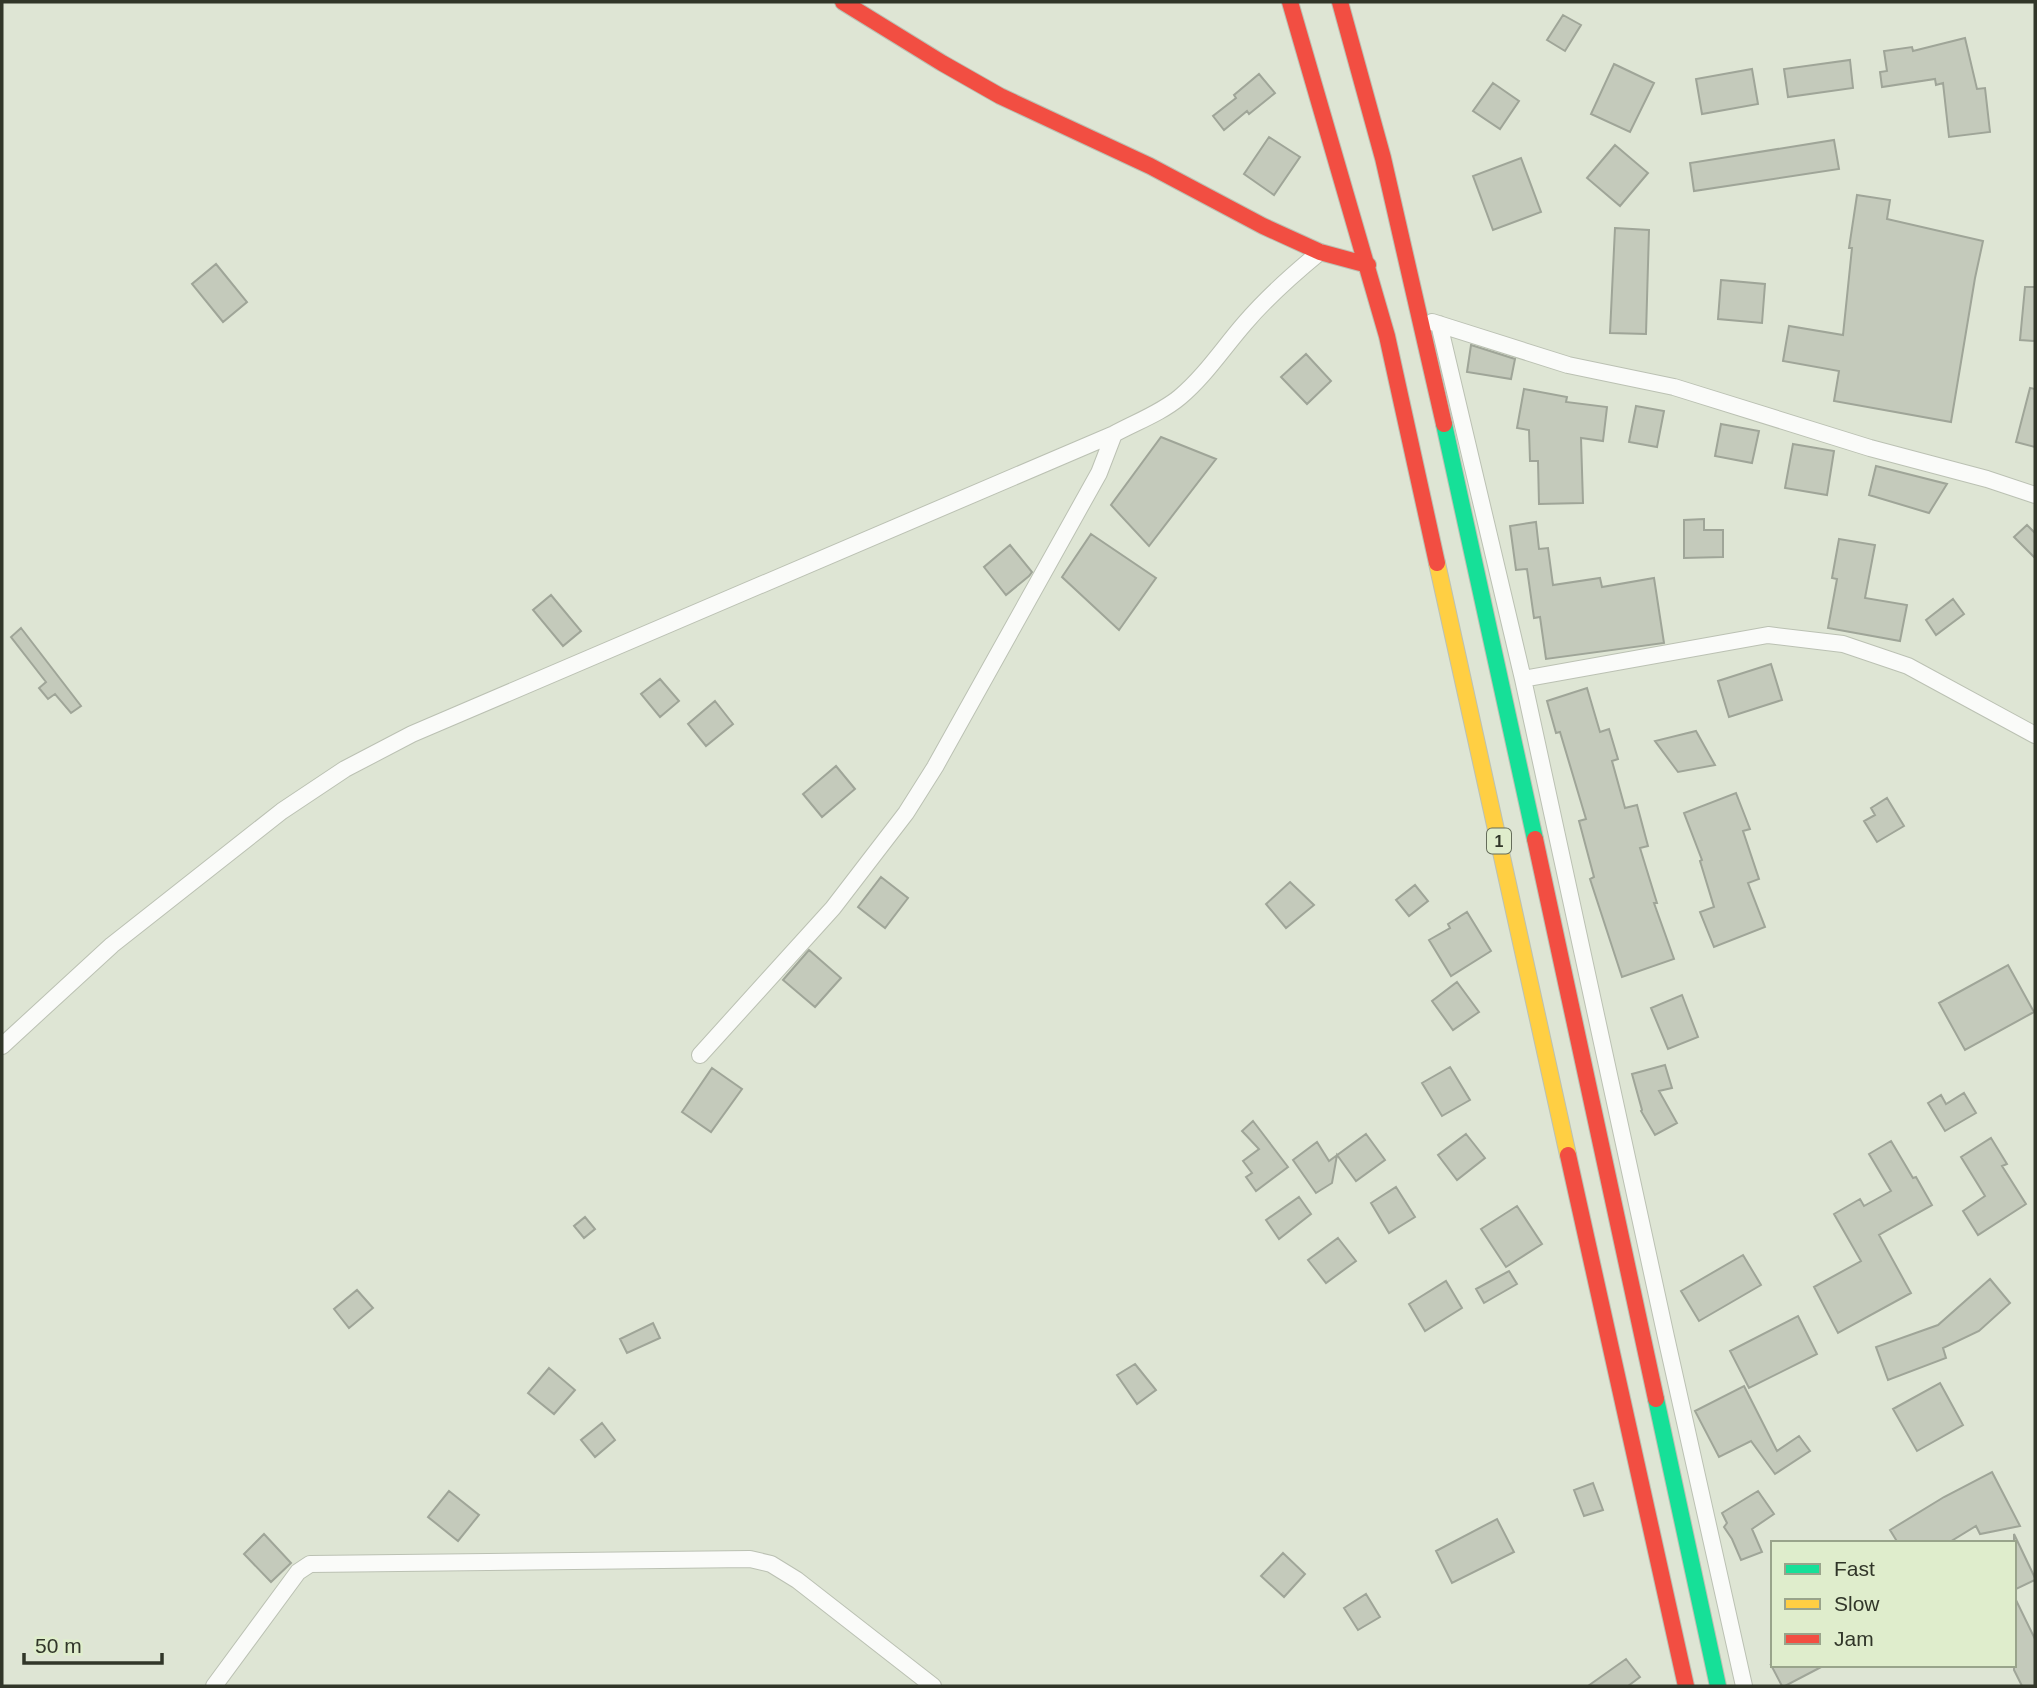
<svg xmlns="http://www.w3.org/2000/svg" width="2037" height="1688" viewBox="0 0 2037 1688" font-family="Helvetica,sans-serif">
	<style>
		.building { fill: #c4cabb; stroke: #9fa598; stroke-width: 2 }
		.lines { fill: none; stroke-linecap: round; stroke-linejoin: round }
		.street-casing { stroke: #bbc1b3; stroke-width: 18 }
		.fast-casing { stroke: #bbc1b3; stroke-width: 18 }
		.slow-casing { stroke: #bbc1b3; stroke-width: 18 }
		.jam-casing { stroke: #bbc1b3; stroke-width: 18 }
		.street { stroke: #fafbf9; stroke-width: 16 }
		.fast { stroke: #16e098; stroke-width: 16 }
		.slow { stroke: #ffcf43; stroke-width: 16 }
		.jam { stroke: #f24e42; stroke-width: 16 }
		.labels { text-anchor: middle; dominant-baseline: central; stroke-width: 7; stroke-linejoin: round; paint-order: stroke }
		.shield { fill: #dfedcc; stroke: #656d5a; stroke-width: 2 }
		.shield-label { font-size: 16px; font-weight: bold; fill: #313629 }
	</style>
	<rect width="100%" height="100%" fill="#dee5d4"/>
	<path class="building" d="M1563,15l18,10 -16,26 -18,-11z
		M1965,38l12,51 8,-1 5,44 -41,5 -6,-54 -7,2 -1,-6 -53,8 -2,-15 7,-1 -3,-20 28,-4 1,4z
		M1850,60l3,28 -65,9 -4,-28z
		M1614,64l40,19 -24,49 -39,-18z
		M1752,69l6,35 -56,10 -6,-35z
		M1259,74l16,19 -26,21 -2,-3 -23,19 -11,-14 23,-18 -2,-3z
		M1493,83l26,18 -19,28 -27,-18z
		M1269,137l31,20 -26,38 -30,-21z
		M1834,140l5,29 -145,22 -4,-28z
		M1615,145l33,28 -28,33 -33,-28z
		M1521,158l20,54 -48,18 -20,-54z
		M1857,195l33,5 -3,19 96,22 -8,37 -24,144 -117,-21 5,-30 -56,-10 6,-35 54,9 9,-87h-3z
		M1615,228l34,2 -3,104 -36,-1z
		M216,264l31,38 -24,20 -31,-38z
		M1721,280l44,4 -3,39 -44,-4z
		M2025,287h10v54l-15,-1z
		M1471,345l44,14 -4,20 -44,-7z
		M1306,354l25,27 -24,23 -26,-27z
		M2030,388l5,1v58l-19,-5z
		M1524,389l43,8 -1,5 41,5 -4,34 -22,-3 2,65 -44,1 -1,-43h-8l-1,-31 -12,-2z
		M1636,406l28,5 -7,36 -28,-5z
		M1721,424l38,7 -7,32 -37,-7z
		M1161,437l55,22 -67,87 -38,-41z
		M1793,444l41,7 -7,44 -42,-7z
		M1876,466l71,18 -18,29 -60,-18z
		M1704,519v11h19v27l-39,1v-38z
		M1536,522l3,27 9,-1 5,37 47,-7 2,9 52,-9 10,65 -118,16 -6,-42 -6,1 -7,-49 -11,1 -6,-44z
		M2027,525l8,8v25l-21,-21z
		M1091,534l65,44 -37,52 -57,-53z
		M1839,539l36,6 -10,53 42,7 -7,36 -72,-13 9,-49 -5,-1z
		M1010,545l22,27 -3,4 -23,19 -22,-28z
		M551,595l30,36 -18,15 -30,-36z
		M1953,599l11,15 -28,21 -10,-15z
		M21,628l60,78 -10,7 -16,-19 -7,5 -9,-11 7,-6 -35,-45z
		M1771,664l11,36 -53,17 -11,-36z
		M660,679l19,22 -19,16 -19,-23z
		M1587,688l13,44 9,-3 9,30 -6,2 13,47 12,-3 11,41 -8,2 17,55h-3l20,56 -52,18 -32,-98 4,-2 -15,-56 7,-2 -26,-87 -4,1 -9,-32z
		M715,701l18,23 -27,22 -18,-22z
		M1696,731l19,34 -37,7 -23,-31z
		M836,766l19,23 -33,28 -19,-23z
		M1736,793l14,36 -7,2 16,48 -11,4 17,44 -51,20 -14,-35 14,-5 -14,-46 2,-1 -18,-47z
		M1887,798l17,28 -27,16 -13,-21 11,-6 -4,-7z
		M881,877l27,21 -23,30 -27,-21z
		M1290,882l24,23 -28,23 -20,-24z
		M1415,885l13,16 -19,15 -13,-16z
		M1467,912l24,39 -40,25 -22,-36 21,-12 -2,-4z
		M809,950l32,28 -26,29 -32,-27z
		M2008,965l26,47 -69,38 -26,-47z
		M1457,982l22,30 -26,18 -21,-29z
		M1682,995l16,42 -30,12 -17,-41z
		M1665,1065l7,23 -13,3 18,32 -22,12 -14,-24 1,-1 -10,-36z
		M1450,1067l20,33 -28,16 -20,-33z
		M712,1068l30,21 -31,43 -29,-20z
		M1964,1093l12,20 -31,18 -17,-28 13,-8 5,9z
		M1253,1121l35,46 -32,24 -10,-14 6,-4 -9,-12 16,-12 -17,-18z
		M1366,1134l19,26 -29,21 -19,-26 -5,28 -16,10 -23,-33 24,-18 12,19z
		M1466,1134l19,24 -28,22 -19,-25z
		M1991,1138l16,26 -5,2 24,38 -48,31 -15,-24 22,-15 -24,-39z
		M1891,1141l22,37 3,-1 16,28 -53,30 32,58 -73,40 -24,-46 47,-26 -27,-47 26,-15 4,7 27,-15 -22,-37z
		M1396,1187l19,30 -26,16 -18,-30z
		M1299,1197l12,17 -32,25 -13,-19z
		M1517,1206l25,38 -36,23 -25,-38z
		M585,1217l10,12 -11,9 -10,-12z
		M1338,1238l18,23 -30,22 -18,-23z
		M1743,1255l18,30 -62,36 -18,-30z
		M1509,1271l8,13 -33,19 -8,-14z
		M1990,1279l20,24 -31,28 -36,17 3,10 -58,22 -12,-33 62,-22z
		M1446,1281l16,27 -37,23 -16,-27z
		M357,1290l16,18 -24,20 -15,-19z
		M1798,1316l19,38 -68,34 -19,-37z
		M653,1323l7,15 -33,15 -7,-14z
		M1135,1364l21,26 -19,14 -20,-29z
		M549,1368l26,22 -21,24 -26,-21z
		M1940,1383l23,42 -46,26 -24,-42z
		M1744,1386l33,65 22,-15 11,15 -35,23 -24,-33 -32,16 -24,-46z
		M602,1423l13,17 -20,17 -14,-17z
		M1992,1472l28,54 -40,8 -4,-8 -28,17h-50l-8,-13 54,-33z
		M1593,1483l10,27 -19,6 -10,-26z
		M449,1491l30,24 -21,26 -30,-24z
		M1758,1491l16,23 -22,15 10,23 -21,8 -9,-21 -8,-12 3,-4 -5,-10z
		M1497,1519l17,33 -62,31 -16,-32z
		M264,1534l27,29 -20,19 -27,-28z
		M2014,1534l21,44v2l-21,10z
		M1283,1553l22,21 -21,23 -23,-21z
		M1366,1594l14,23 -22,13 -14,-22z
		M2014,1596l21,43v47h-13l-8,-16z
		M1626,1659l14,18 -12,9h-40z
		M1771,1665h54l-40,21h-3z"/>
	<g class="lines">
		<defs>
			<path id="street" d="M1432,322l136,43 106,22 196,61 117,31 48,16
				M1439,324l84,355 143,658 78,349
				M1523,679l245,-44 75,9 65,22 127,69
				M2,1046l110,-101 170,-134 63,-42 67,-35 702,-300c22,-12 47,-21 66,-37 25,-21 44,-50 65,-74 23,-27 47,-48 75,-71
				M700,1055l133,-147 73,-95 29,-46 164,-294 15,-39
				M214,1686l84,-114 12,-8 440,-5 21,5 26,16 136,106"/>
			<path id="fast" d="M1444,424l91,415
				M1656,1399l62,287"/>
			<path id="slow" d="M1437,563l131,592"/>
			<path id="jam" d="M843,2l99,61 58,33 150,70 113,60 57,26 48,13
				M1290,2l97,334 50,227
				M1340,2l43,156 61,266
				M1535,839l121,560
				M1568,1155l118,531"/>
		</defs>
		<use href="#street" class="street-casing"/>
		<use href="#fast" class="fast-casing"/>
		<use href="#slow" class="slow-casing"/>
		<use href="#jam" class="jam-casing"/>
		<use href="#street" class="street"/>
		<use href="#fast" class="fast"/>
		<use href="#slow" class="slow"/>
		<use href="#jam" class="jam"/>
	</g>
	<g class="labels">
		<rect class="shield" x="1487" y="828.5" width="24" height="25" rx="5"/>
		<g class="shield-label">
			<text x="1499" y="841">1</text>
		</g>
	</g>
	<rect width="2037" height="1688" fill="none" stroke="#313629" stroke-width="7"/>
	<rect x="1771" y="1541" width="245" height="126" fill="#dfedcc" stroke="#99a48b" stroke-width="2"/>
	<rect x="1785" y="1564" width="35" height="10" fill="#16e098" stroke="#99a48b" stroke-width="2"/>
	<text x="1834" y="1576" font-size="21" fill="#313629">Fast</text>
	<rect x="1785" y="1599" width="35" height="10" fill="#ffcf43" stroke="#99a48b" stroke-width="2"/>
	<text x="1834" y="1611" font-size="21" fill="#313629">Slow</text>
	<rect x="1785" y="1634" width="35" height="10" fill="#f24e42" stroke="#99a48b" stroke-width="2"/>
	<text x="1834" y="1646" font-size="21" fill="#313629">Jam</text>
	<path d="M24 1653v10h138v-10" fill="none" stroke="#313629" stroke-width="3.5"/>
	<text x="35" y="1653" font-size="21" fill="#313629" stroke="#dfedcc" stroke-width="5" paint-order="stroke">50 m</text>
</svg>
